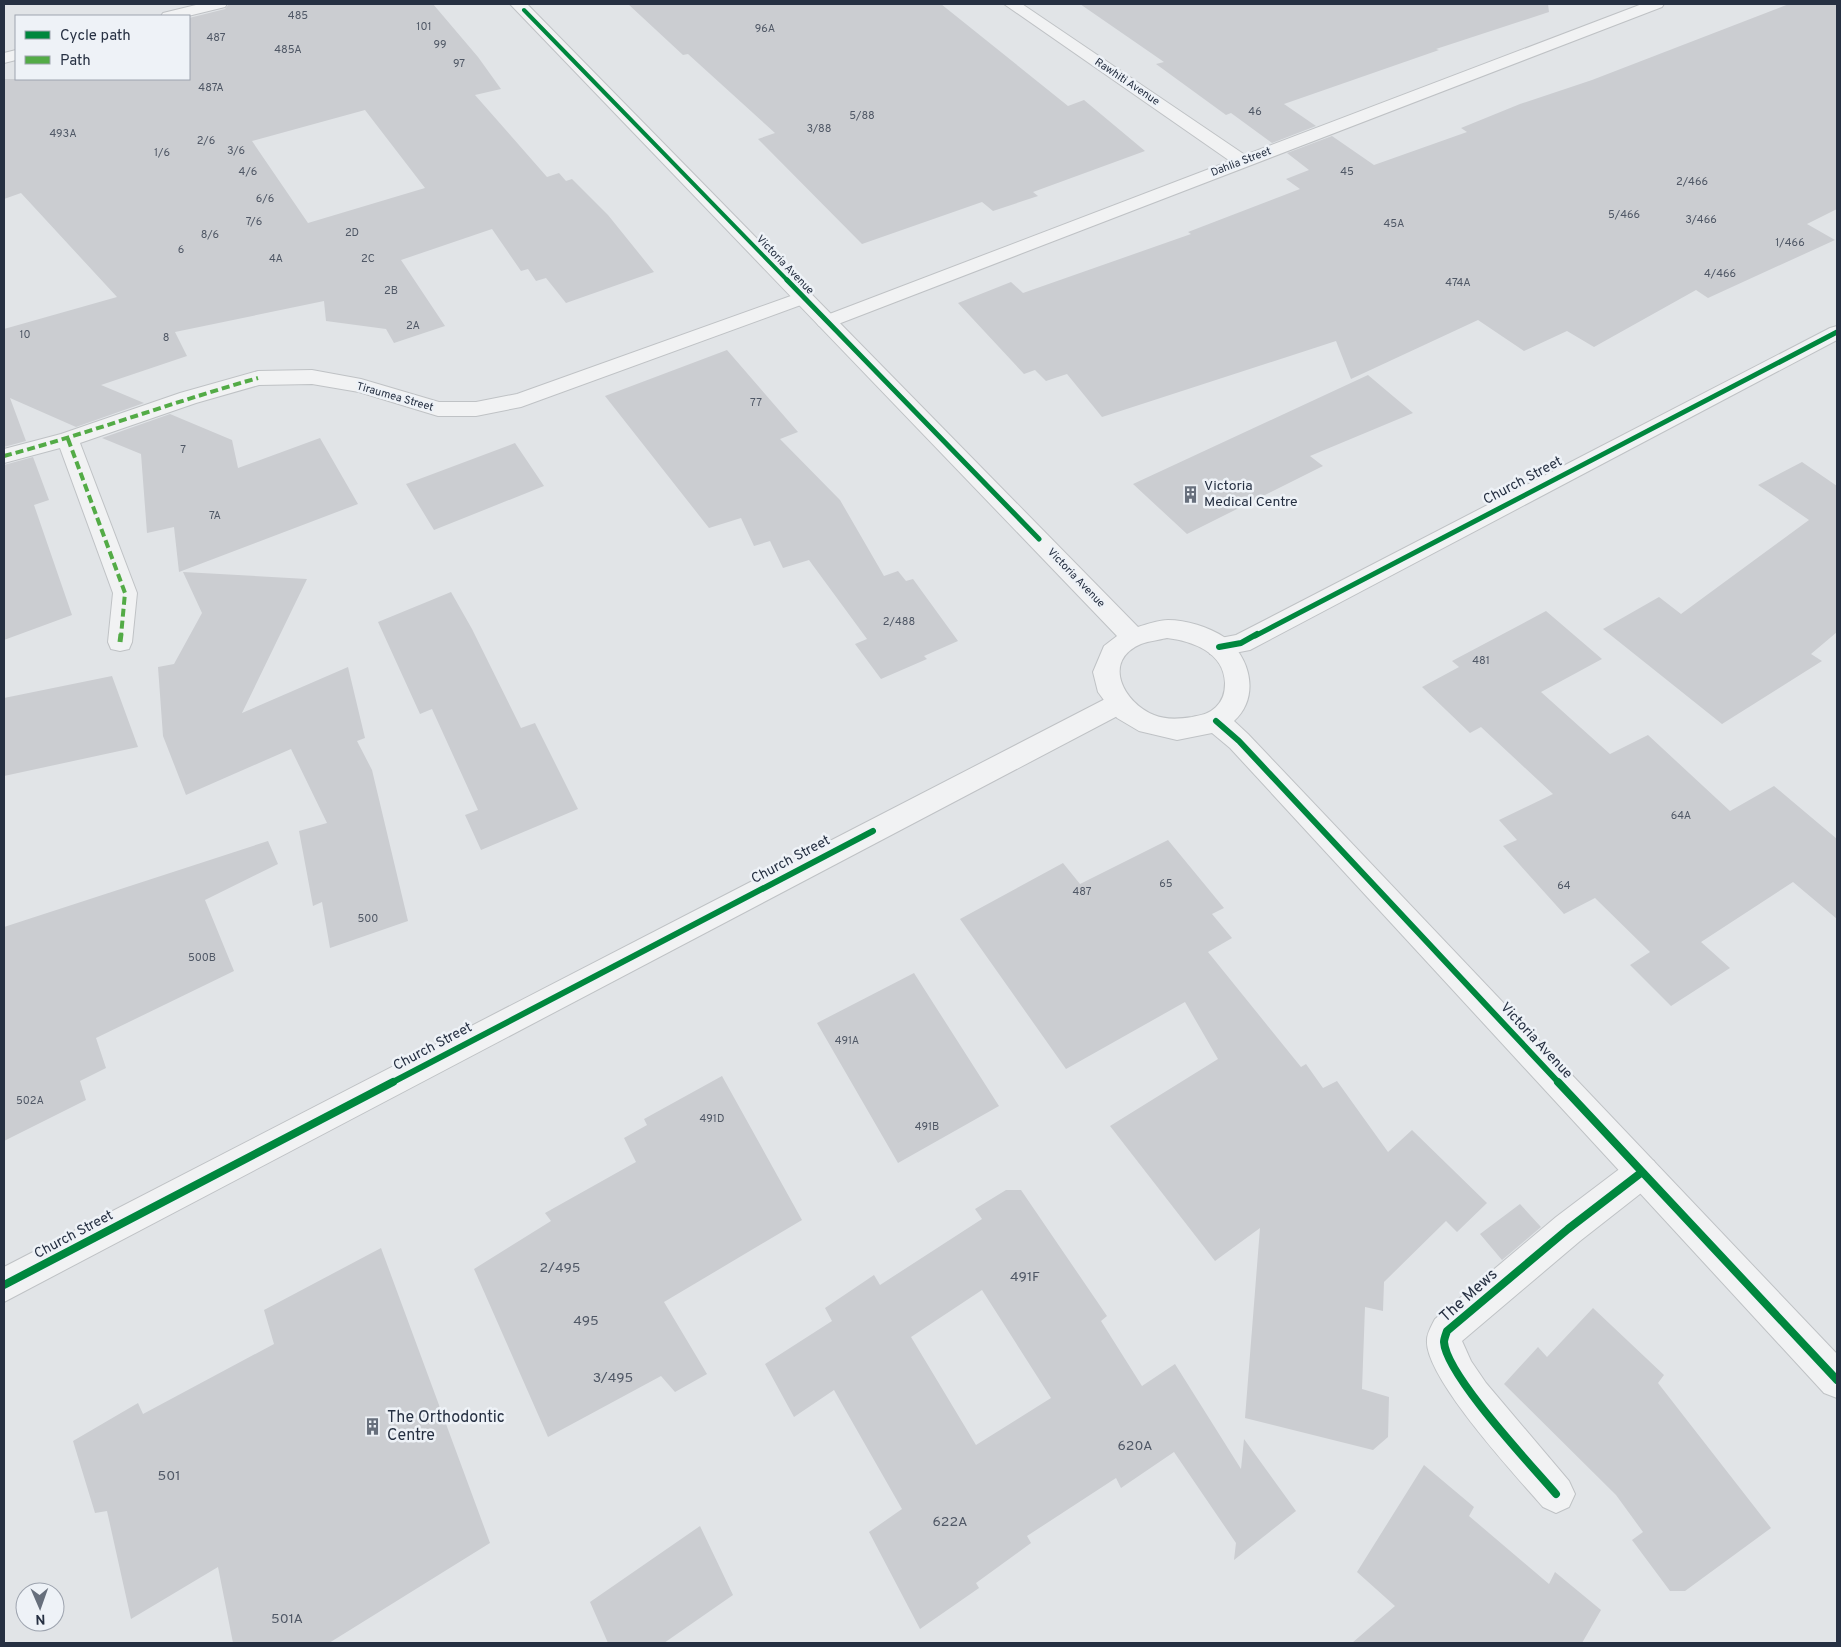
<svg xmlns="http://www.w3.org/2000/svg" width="1841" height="1647" viewBox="0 0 1841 1647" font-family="Overpass,sans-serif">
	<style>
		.building { fill: #cbcdd1; fill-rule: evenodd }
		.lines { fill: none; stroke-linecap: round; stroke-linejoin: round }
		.minor-casing { stroke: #bfc2c5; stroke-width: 2 }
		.tertiary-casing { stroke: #bfc2c5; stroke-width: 2 }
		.minor { fill: #f1f2f3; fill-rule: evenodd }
		.tertiary { fill: #f1f2f3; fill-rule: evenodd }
		.quiet-far1 { stroke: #53ab46; stroke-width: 4; stroke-dasharray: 8 4; stroke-linecap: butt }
		.quiet { stroke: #53ab46; stroke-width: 5; stroke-dasharray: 10 5; stroke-linecap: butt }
		.cycleway-far3-casing { stroke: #eef2f7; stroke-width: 5.5 }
		.cycleway-far2-casing { stroke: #eef2f7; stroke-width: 8 }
		.cycleway-far1-casing { stroke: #eef2f7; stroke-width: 9 }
		.cycleway-casing { stroke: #eef2f7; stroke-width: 11 }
		.cycleway-far3 { stroke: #00873e; stroke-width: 4 }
		.cycleway-far2 { stroke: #00873e; stroke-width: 5 }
		.cycleway-far1 { stroke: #00873e; stroke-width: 6 }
		.cycleway { stroke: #00873e; stroke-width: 8 }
		.labels { text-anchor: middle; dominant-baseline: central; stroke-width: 5; stroke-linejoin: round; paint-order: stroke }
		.number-label { font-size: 11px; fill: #505866 }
		.far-street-label { font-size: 11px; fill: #263042; stroke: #eef2f7 }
		.street-label { font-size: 14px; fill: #263042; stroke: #eef2f7 }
		.poi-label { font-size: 14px; fill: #263042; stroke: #eef2f7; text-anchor: start }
		.near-number-label { font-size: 14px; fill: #505866 }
		.near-street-label { font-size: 16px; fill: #263042; stroke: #eef2f7 }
		.near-poi-label { font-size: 16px; fill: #263042; stroke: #eef2f7; text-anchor: start }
	</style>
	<rect width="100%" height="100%" fill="#e1e4e7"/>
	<path class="building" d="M229,4h204l45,53 23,32 -26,6 72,82 12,-4 7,8 6,-2 36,36 46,57 -88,31 -20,-25 -10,3 -8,-12 -7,2 -29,-42 -91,31 44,66 -51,17 -8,-14 -60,-8 -2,-20 -149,31 12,24 -86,29 43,18 -68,24 -66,-29 16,43 -22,6v-118l113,-32 -96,-104 -17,6v-120h185v-61l36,-9zM365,110l60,78 -117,35 -56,-82z
		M628,4h313l127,102 16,-6 61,51 -112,41 5,4 -45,15 -11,-9 -120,42 -104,-105 17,-6 -87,-79 -5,1z
		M1080,4h468l1,8 -113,37 3,1 -155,54 32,22 -44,17 -41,-30 -5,2 -70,-51 8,-2z
		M1789,4h48v205l-30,15 28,16 -127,58 -12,-8 -102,57 -27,-16 -43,20 -46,-31 -127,59 -15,-38 -234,76 -35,-43 -21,7 -11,-11 -11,4 -66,-71 53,-21 12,11 168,-59 -3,-2 112,-43 -14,-10 23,-9 -22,-17 45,-17 42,29 93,-33 -6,-4 59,-24 72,-24z
		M727,350l71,82 -18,7 60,61 44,76 14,-5 8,10 7,-2 45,62 -34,15 3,3 -46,20 -26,-35 12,-5 -58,-79 -26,8 -13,-27 -16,5 -13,-28 -32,10 -104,-132z
		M1368,375l45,38 -103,43 13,10 -136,68 -54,-50z
		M170,414l62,26 6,28 82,-30 38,66 -179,68 -5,-45 -27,6 -6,-79 -39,-16z
		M515,443l29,43 -110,44 -28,-46z
		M33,457l16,43 -15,5 38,110 -68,25v-175z
		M1802,462l35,24v146l-26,22 11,7 -100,63 -119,-95 56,-32 22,17 128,-94 -51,-35z
		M183,572l124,7 -65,134 106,-46 17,71 -8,3 15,29 36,151 -78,27 -8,-46 -9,4 -14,-75 28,-8 -36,-74 -105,46 -23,-59 -5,-69 16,-3 28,-51z
		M451,592l21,37 49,99 14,-5 43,86 -97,41 -16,-35 13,-5 -46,-101 -12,5 -42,-92z
		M1546,611l56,48 -61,33 69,62 38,-19 82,76 44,-25 63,53v80l-44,-37 -92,60 29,26 -59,38 -41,-41 20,-13 -55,-54 -31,16 -61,-68 14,-6 -18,-20 54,-26 -72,-67 -11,6 -48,-46 37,-20 -7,-6z
		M112,676l26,71 -134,29v-78z
		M1168,840l56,68 -12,6 20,24 -24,14 93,115 5,-3 17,24 14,-7 51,71 24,-22 75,73 -30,29 -11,-11 -62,61 -1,29 -18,-4 -3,82 27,8 -1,40 -15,13 -128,-32 15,-190 -45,33 -105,-135 108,-67 -33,-57 -119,67 -106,-150 103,-56 17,21z
		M268,841l10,23 -73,36 29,71 -138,67 10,30 -26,13 6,19 -82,41v-214z
		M914,973l85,133 -101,57 -81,-140z
		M722,1076l80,144 -138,82 43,72 -32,18 -14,-16 -113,61 -74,-168 77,-48 -6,-8 91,-51 -12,-24 23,-13 -3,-6z
		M1006,1190h15l86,126 -6,5 41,65 33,-22 66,105 3,-30 52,72 -62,49 2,-17 -62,-91 -53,36 -5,-10 -89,58 4,7 -55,40 3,5 -59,41 -51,-97 33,-23 -68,-119 -40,27 -29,-53 67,-43 -7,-13 49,-33 6,10 102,-66 -7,-10zM982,1290l69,108 -75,47 -65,-108z
		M1520,1204l21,23 -39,33 -22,-26z
		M381,1248l109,295 -161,100h-96l-15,-76 -87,52 -24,-108 -12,2 -22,-72 65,-38 5,11 131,-70 -10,-34z
		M1593,1308l71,67 -6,8 113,145 -86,63h-15l-38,-51 11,-8 -27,-37 -112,-111 34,-37 9,10z
		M1424,1465l50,42 -5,9 80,68 6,-12 46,38 -19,33h-230l43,-37 -38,-34z
		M700,1526l33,69 -69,48h-56l-18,-41z"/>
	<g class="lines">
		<defs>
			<path id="minor" d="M1004,4h18l223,151 397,-151h22l-2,3 -829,319 -7,2 -7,-2 -3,-4 3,-4 411,-157z
				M802,292l7,2 3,4 -3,4 -288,105 -45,9h-38l-79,-24 -47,-8 -53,1 -63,18 -116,40 57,150 -5,49 -3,7 -9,2 -9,-2 -3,-7 5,-49 -53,-145 -56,15v-14l57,-15 119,-41 78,-22 54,-1 49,9 78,23h37l41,-8z
				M1837,326v14l-587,310 -31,6 -9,-2 -3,-7 3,-7 26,-5 594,-307z
				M1118,694l9,3 4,7 -4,7 -1123,591v-35l1105,-570z
				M1642,1156l12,5 4,11 -4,11 -74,58 -118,100 9,20 15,22 83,98 6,13 -6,13 -13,6 -13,-6c-26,-30 -119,-130 -116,-167 0,-7 5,-15 8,-21l121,-102 74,-56z"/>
			<path id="tertiary" d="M200,4h27l-2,3 -37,9h-27l2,-3z
				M510,4h17l611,623c9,-3 21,-7 30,-7 18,0 41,7 56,17 27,20 36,60 10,84l14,13 589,620v44l-13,-5 -594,-645 -18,-15 -35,7 -38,-9 -22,-13 -19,-26 -5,-20 11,-26 13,-10zM1167,638c25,3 57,14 58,45 0,10 -2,17 -9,24 -7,7 -15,8 -24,10 -13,2 -26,3 -38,-2 -30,-12 -53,-54 -13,-71 8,-3 18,-4 26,-6z
				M16,50v10l-12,3v-10z"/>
		</defs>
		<use href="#minor" class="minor-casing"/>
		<use href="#tertiary" class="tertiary-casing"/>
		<use href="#minor" class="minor"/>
		<use href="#tertiary" class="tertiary"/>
		<path class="quiet-far1" d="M68,439l57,154 -4,43
			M4,456c86,-23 169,-54 254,-78"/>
		<path class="quiet" d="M120,642l1,-8"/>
		<defs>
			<path id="cycleway-far3" d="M524,10l264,271"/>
			<path id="cycleway-far2" d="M787,280l252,259
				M1255,636l582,-304"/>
			<path id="cycleway-far1" d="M1219,647l22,-4 16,-9
				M1216,721l23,20 320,342
				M391,1083l482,-252"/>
			<path id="cycleway" d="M1558,1082l279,298
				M4,1285l389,-203
				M1556,1494c-24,-28 -110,-119 -112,-152 0,-3 2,-8 3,-11l121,-102 74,-57"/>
		</defs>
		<use href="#cycleway-far3" class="cycleway-far3-casing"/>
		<use href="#cycleway-far2" class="cycleway-far2-casing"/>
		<use href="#cycleway-far1" class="cycleway-far1-casing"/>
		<use href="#cycleway" class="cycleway-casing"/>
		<use href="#cycleway-far3" class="cycleway-far3"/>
		<use href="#cycleway-far2" class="cycleway-far2"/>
		<use href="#cycleway-far1" class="cycleway-far1"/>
		<use href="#cycleway" class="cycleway"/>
	</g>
	<defs>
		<symbol id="building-bare" viewBox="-9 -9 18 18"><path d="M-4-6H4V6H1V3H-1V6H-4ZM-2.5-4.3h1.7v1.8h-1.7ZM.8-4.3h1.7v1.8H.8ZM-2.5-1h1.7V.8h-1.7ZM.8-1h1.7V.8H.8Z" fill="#676f7c" stroke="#eef2f7" stroke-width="2.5" paint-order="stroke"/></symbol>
	</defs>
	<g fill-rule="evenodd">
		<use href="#building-bare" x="1178" y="482" width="25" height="25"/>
		<use href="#building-bare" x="360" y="1414" width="25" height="25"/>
	</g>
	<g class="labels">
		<g class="number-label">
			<text x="298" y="16">485</text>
			<text x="424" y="27">101</text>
			<text x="765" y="29">96A</text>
			<text x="216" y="38">487</text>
			<text x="440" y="45">99</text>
			<text x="288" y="50">485A</text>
			<text x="459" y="64">97</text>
			<text x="211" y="88">487A</text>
			<text x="1255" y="112">46</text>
			<text x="862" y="116">5/88</text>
			<text x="819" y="129">3/88</text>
			<text x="63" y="134">493A</text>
			<text x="206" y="141">2/6</text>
			<text x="236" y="151">3/6</text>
			<text x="162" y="153">1/6</text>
			<text x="248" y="172">4/6</text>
			<text x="1347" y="172">45</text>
			<text x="1692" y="182">2/466</text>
			<text x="265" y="199">6/6</text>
			<text x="1624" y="215">5/466</text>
			<text x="1701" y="220">3/466</text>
			<text x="254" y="222">7/6</text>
			<text x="1394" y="224">45A</text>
			<text x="352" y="233">2D</text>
			<text x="210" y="235">8/6</text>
			<text x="1790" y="243">1/466</text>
			<text x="181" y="250">6</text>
			<text x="276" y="259">4A</text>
			<text x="368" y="259">2C</text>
			<text x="1720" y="274">4/466</text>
			<text x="1458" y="283">474A</text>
			<text x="391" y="291">2B</text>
			<text x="413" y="326">2A</text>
			<text x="25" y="335">10</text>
			<text x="166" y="338">8</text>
			<text x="756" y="403">77</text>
			<text x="183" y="450">7</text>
			<text x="215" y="516">7A</text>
			<text x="899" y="622">2/488</text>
			<text x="1481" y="661">481</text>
			<text x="1681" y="816">64A</text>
			<text x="1166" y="884">65</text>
			<text x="1564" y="886">64</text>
			<text x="1082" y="892">487</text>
			<text x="368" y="919">500</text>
			<text x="202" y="958">500B</text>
			<text x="847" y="1041">491A</text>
			<text x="30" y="1101">502A</text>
			<text x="712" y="1119">491D</text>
			<text x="927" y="1127">491B</text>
		</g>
		<g class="far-street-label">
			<text transform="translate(1127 82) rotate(34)">Rawhiti Avenue</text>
			<text transform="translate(1241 162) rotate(-21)">Dahlia Street</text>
			<text transform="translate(785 265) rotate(46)">Victoria Avenue</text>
			<text transform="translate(395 397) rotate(16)">Tiraumea Street</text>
			<text transform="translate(1076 578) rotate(46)">Victoria Avenue</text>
		</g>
		<g class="street-label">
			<text transform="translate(1523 481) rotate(-28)">Church Street</text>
			<text transform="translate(791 860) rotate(-28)">Church Street</text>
			<text transform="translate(1536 1041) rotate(47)">Victoria Avenue</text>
			<text transform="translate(433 1047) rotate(-28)">Church Street</text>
			<text transform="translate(74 1235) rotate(-28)">Church Street</text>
		</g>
		<g class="poi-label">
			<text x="1204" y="486">Victoria<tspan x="1204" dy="16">Medical Centre</tspan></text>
		</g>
		<g class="near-number-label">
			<text x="560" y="1268">2/495</text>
			<text x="1025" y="1277">491F</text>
			<text x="586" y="1321">495</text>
			<text x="613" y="1378">3/495</text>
			<text x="1135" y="1446">620A</text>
			<text x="169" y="1476">501</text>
			<text x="950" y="1522">622A</text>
			<text x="287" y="1619">501A</text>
		</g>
		<g class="near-street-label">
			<text transform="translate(1469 1296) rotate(-42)">The Mews</text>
		</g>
		<g class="near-poi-label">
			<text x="387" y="1418">The Orthodontic<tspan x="387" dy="18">Centre</tspan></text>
		</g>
	</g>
	<rect width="1841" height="1647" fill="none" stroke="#263042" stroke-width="10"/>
	<rect x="15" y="15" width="175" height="65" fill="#eef2f7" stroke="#9ea4af"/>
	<rect x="25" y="31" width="25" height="8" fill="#00873e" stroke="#9ea4af"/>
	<text x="60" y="40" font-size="15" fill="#263042">Cycle path</text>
	<rect x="25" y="56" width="25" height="8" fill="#53ab46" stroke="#9ea4af"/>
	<text x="60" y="65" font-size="15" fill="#263042">Path</text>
	<g transform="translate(40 1607) rotate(178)"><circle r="24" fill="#eef2f7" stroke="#9ea4af"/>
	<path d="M0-4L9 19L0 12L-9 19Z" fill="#676f7c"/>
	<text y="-8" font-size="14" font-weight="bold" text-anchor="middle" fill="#263042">N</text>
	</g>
</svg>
